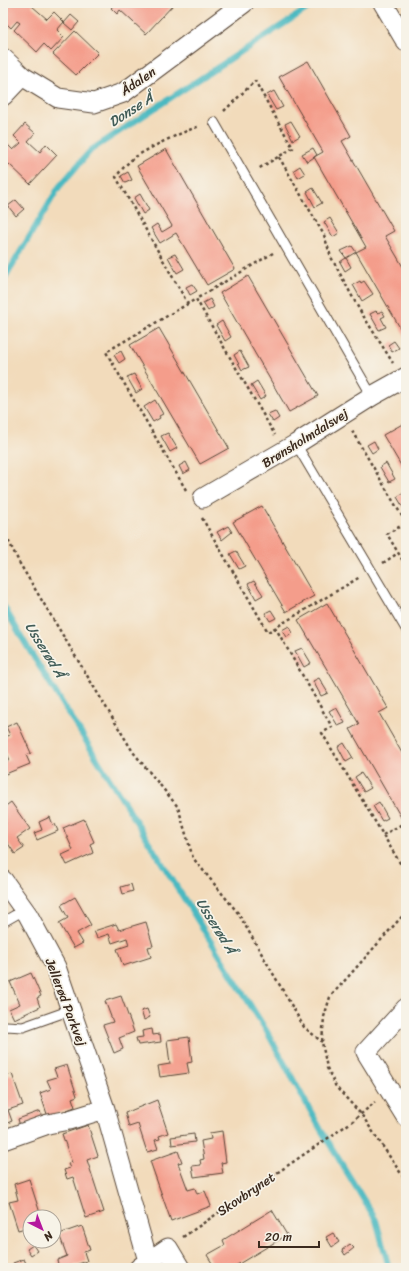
<svg xmlns="http://www.w3.org/2000/svg" width="409" height="1271" viewBox="0 0 409 1271" font-family="Sriracha,sans-serif">
	<style>
		.lines { fill: none; stroke-linecap: round; stroke-linejoin: round }
		.stream { stroke: #4bb9c1; stroke-width: 6 }
		.building { fill: #f49d8b }
		.lane-casing { stroke: #564536; stroke-width: 11 }
		.street-casing { stroke: #564536; stroke-width: 21 }
		.path { stroke: #564536; stroke-width: 2.5; stroke-dasharray: 3 3; stroke-linecap: butt }
		.lane { stroke: #fff; stroke-width: 9 }
		.street { stroke: #fff; stroke-width: 19 }
		.labels { text-anchor: middle; dominant-baseline: central; stroke-width: 3.5; stroke-linejoin: round; paint-order: stroke }
		.street-label { font-size: 13px; fill: #3b2a1e; stroke: #f7f3e8 }
		.water-label { font-size: 14px; font-style: italic; fill: #415c57; stroke: #f7f3e8 }
	</style>
	<rect width="100%" height="100%" fill="#f7f3e8"/>
	<filter id="ink" filterUnits="userSpaceOnUse"><feTurbulence type="fractalNoise" baseFrequency=".025" numOctaves="2"/><feDisplacementMap in="SourceGraphic" scale="8" xChannelSelector="R" yChannelSelector="G"/><feConvolveMatrix kernelMatrix="1 2 1 2 8 2 1 2 1" color-interpolation-filters="sRGB"/></filter>
	<filter id="wash" filterUnits="userSpaceOnUse"><feTurbulence type="fractalNoise" baseFrequency=".012" numOctaves="4" result="noise"/><feDisplacementMap in="SourceGraphic" scale="16" xChannelSelector="R" yChannelSelector="G"/><feGaussianBlur stdDeviation="0.9" result="paint"/><feColorMatrix in="noise" values="0 0 0 0 0 0 0 0 0 0 0 0 0 0 0 0 0 1.4 0 .05"/><feComposite in="paint" operator="in"/></filter>
	<g filter="url(#wash)">
		<rect width="100%" height="100%" fill="#f2dbbb"/>
		<g class="lines">
			<path class="stream" d="M3,281l56,-94 32,-37 225,-147
				M3,605l25,43 238,382 55,100 55,90 13,48"/>
		</g>
		<g id="blocks">
			<path class="building" d="M3,3h32l-3,3 15,13 7,-7 10,10 -7,8 7,7 -13,14 -7,-7 -7,8 -23,-22 6,-7 -3,-2 -6,7 -8,-8z
				M113,3h60l1,1 -28,30 -26,-24 -3,4 -6,-6 3,-3z
				M71,15l8,7 -7,8 -8,-7z
				M75,31l23,22 -22,22 -23,-21z
				M308,61l43,75 -9,5 52,90 -9,5 21,36v66l-50,-86 10,-5 -52,-90 9,-5 -44,-75z
				M274,91l9,16 -7,3 -9,-15z
				M291,121l9,15 -7,4 -8,-16z
				M25,124l10,9 -7,8 12,11 6,-8 11,11 -27,29 -21,-20 -6,6v-23l3,-4 7,7 8,-7 -7,-7z
				M313,148l4,7 -10,7 -5,-8z
				M166,149l69,120 -28,16 -31,-52 -16,10 -9,-15 6,-4 5,8 10,-6 -35,-60z
				M300,166l5,8 -7,4 -4,-8z
				M128,172l4,8 -7,3 -4,-7z
				M313,188l9,15 -7,4 -8,-15z
				M140,194l9,16 -6,4 -9,-16z
				M16,200l8,9 -8,7 -8,-10z
				M330,218l9,15 -6,4 -9,-15z
				M352,246l4,6 -10,6 -5,-7z
				M175,254l9,15 -7,4 -9,-16z
				M346,258l5,9 -6,4 -5,-9z
				M248,276l70,120 -29,16 -69,-119z
				M360,281l1,2 3,-2 9,13 -11,7 -9,-16z
				M192,284l5,7 -7,4 -4,-8z
				M210,299l4,8 -6,4 -5,-8z
				M376,311l2,2 4,-2 3,5 -4,2 5,9 -7,3 -9,-16z
				M222,321l9,16 -6,4 -9,-16z
				M159,328l70,120 -29,16 -70,-119z
				M394,341l5,7 -7,4 -4,-7z
				M121,351l4,8 -6,4 -5,-8z
				M240,351l9,16 -7,3 -8,-15z
				M134,374l8,15 -6,4 -9,-16z
				M257,381l9,15 -6,4 -9,-15z
				M155,400l8,14 -4,2 1,2 -7,4 -9,-15z
				M275,411l4,7 -6,4 -5,-8z
				M406,422v52l-23,-39z
				M168,433l9,15 -7,4 -9,-16z
				M374,441l4,8 -6,4 -5,-8z
				M186,462l4,8 -7,4 -4,-8z
				M386,463l9,16 -6,3 -9,-15z
				M403,493l3,4v15l-9,-15z
				M262,506l52,90 -28,16 -53,-90z
				M228,526l4,6 -10,8 -5,-8z
				M236,551l9,15 -6,3 -9,-15z
				M254,581l9,14 -7,4 -8,-15z
				M327,603l61,105 -9,5 27,47v57l-4,2 -52,-90 9,-5 -61,-104z
				M271,610l5,8 -6,3 -5,-8z
				M289,626l4,7 -6,4 -5,-7z
				M302,648l9,15 -7,4 -9,-16z
				M319,678l9,15 -7,3 -8,-15z
				M336,707l9,16 -7,3 -9,-15z
				M17,722l14,31 -5,2 4,9 -27,11v-12l7,-3 -6,-12h-1v-10l7,-3 -4,-8z
				M344,743l9,15 -7,4 -8,-15z
				M361,773l10,15 -7,4 -9,-15z
				M11,802l19,27 -13,9 7,10 -9,6 -12,-18v-10l3,-2 -3,-5v-11z
				M379,802l9,16 -6,3 -9,-15z
				M50,817l3,8 2,-1 3,7 -21,9 -3,-7 8,-3 -3,-8z
				M84,819l10,23 -4,2 3,9 -26,12 -5,-10 11,-5 -10,-22z
				M131,884l2,7 -10,3 -2,-7z
				M75,897l16,28 -14,8 6,10 -9,5 -15,-25 9,-5 -7,-13z
				M146,922l7,24 -5,1 3,10 -28,9 -6,-17 12,-4 -2,-7 -15,5 -3,-9 -12,4 -3,-7 22,-7 3,6z
				M31,973l10,23 -4,2 3,9 -26,12 -5,-10 11,-5 -10,-22z
				M121,996l13,36 -15,6 4,11 -9,4 -11,-28 10,-3 -8,-21z
				M147,1009l3,8 -6,3 -3,-9z
				M152,1029l1,6 7,-1 1,8 -23,3 -2,-7 7,-1 -1,-6z
				M189,1037l3,25 -5,1 2,10 -29,4 -2,-11 12,-2 -3,-24z
				M67,1065l10,31 -5,2 3,9 -27,10 -8,-24 11,-4 -4,-9 10,-3 -3,-8z
				M12,1074l11,31 -15,5 4,11 -9,4v-48z
				M157,1100l11,33 -9,3 1,3 -5,1 3,9 -11,3 -9,-28 -9,3 -4,-14z
				M40,1111l2,7 -22,8 -2,-7z
				M88,1125l10,31 -11,4 17,52 -18,6 -13,-41 -6,2 -3,-9 6,-2 -2,-4 4,-1 -10,-29z
				M222,1131l4,31 -5,1 2,10 -29,4 -2,-11 9,-1 -1,-5 4,-1 -3,-18 10,-2 -1,-6z
				M194,1134l1,8 -23,3 -1,-8z
				M178,1151l4,11 -4,1 10,27 7,-2 2,6 8,-3 6,15 -40,15 -21,-60z
				M29,1179l12,37 6,-2 1,3h-18l-4,2 3,8 -11,3 -9,-28 9,-2 -4,-16z
				M272,1210l15,25 -55,33h-17l-8,-13 18,-10 -2,-5z
				M82,1226l8,24 -6,2 3,9 -20,7h-8l-2,-8 10,-4 -8,-22z
				M333,1233l6,9 -7,5 -6,-10z
				M350,1244l4,4 -9,7 -3,-5z
				M33,1245l4,6 -6,4 -4,-6z
				M24,1259l4,9h-14l-1,-5z"/>
		</g>
	</g>
	<g filter="url(#ink)">
		<use href="#blocks" fill-opacity="0" stroke="#564536" stroke-width="1"/>
		<g class="lines">
			<defs>
				<path id="lane" d="M214,122l158,274
					M296,444l110,185
					M3,922l21,-12
					M3,1028l3,-2 17,1 48,-17"/>
				<path id="street" d="M383,3l23,39
					M3,58l19,18 36,22 36,5 29,-10 121,-90
					M3,96l19,-20
					M203,498l93,-54 76,-48 34,-19
					M3,880l25,35 28,52 49,142 43,152
					M406,1008l-40,44 40,65
					M3,1140l45,-16 21,-4 36,-11
					M139,1268l29,-20 12,20"/>
			</defs>
			<use href="#lane" class="lane-casing"/>
			<use href="#street" class="street-casing"/>
			<path class="path" d="M224,111l31,-30 38,67 -35,21
				M279,157l45,78 7,22 28,52 34,54
				M273,253l-77,46 79,136
				M188,304l-72,-127c4,-6 9,-11 14,-16 13,-11 54,-30 70,-35
				M352,431l54,92 -19,11 19,32
				M186,490l-80,-138 90,-53
				M202,518l66,114 92,-55
				M3,530l17,34 113,188 45,55 15,51 45,55 66,114 18,15
				M383,563l15,-10
				M275,627l57,100 -10,6 84,140
				M383,835l23,-13
				M406,912l-76,85 -6,20 -2,25 5,26 9,19 25,27 45,67
				M183,1237l170,-116 22,-19"/>
			<use href="#lane" class="lane"/>
			<use href="#street" class="street"/>
		</g>
	</g>
	<g class="labels">
		<g class="street-label">
			<text transform="translate(138 81) rotate(-34)">Ådalen</text>
			<text transform="translate(305 438) rotate(-32)">Brønsholmdalsvej</text>
			<text transform="translate(66 1002) rotate(69)">Jellerød Parkvej</text>
			<text transform="translate(246 1194) rotate(-34)">Skovbrynet</text>
		</g>
		<g class="water-label">
			<text transform="translate(131 110) rotate(-33)">Donse Å</text>
			<text transform="translate(45 650) rotate(58)">Usserød Å</text>
			<text transform="translate(216 926) rotate(58)">Usserød Å</text>
		</g>
	</g>
	<rect width="409" height="1271" fill="none" stroke="#f7f3e8" stroke-width="16"/>
	<g transform="translate(42 1229) rotate(138)"><circle r="19" fill="#f7f3e8" stroke="#aca397"/>
	<path d="M0-3L7 15L0 10L-7 15Z" fill="#b5179e"/>
	<text y="-6" font-size="11" font-weight="bold" text-anchor="middle" fill="#3b2a1e">N</text>
	</g>
	<path d="M259 1241v6h60v-6" fill="none" stroke="#3b2a1e" stroke-width="2"/>
	<text x="265" y="1241" font-size="12" fill="#3b2a1e" stroke="#f7f3e8" stroke-width="3" paint-order="stroke">20 m</text>
</svg>
